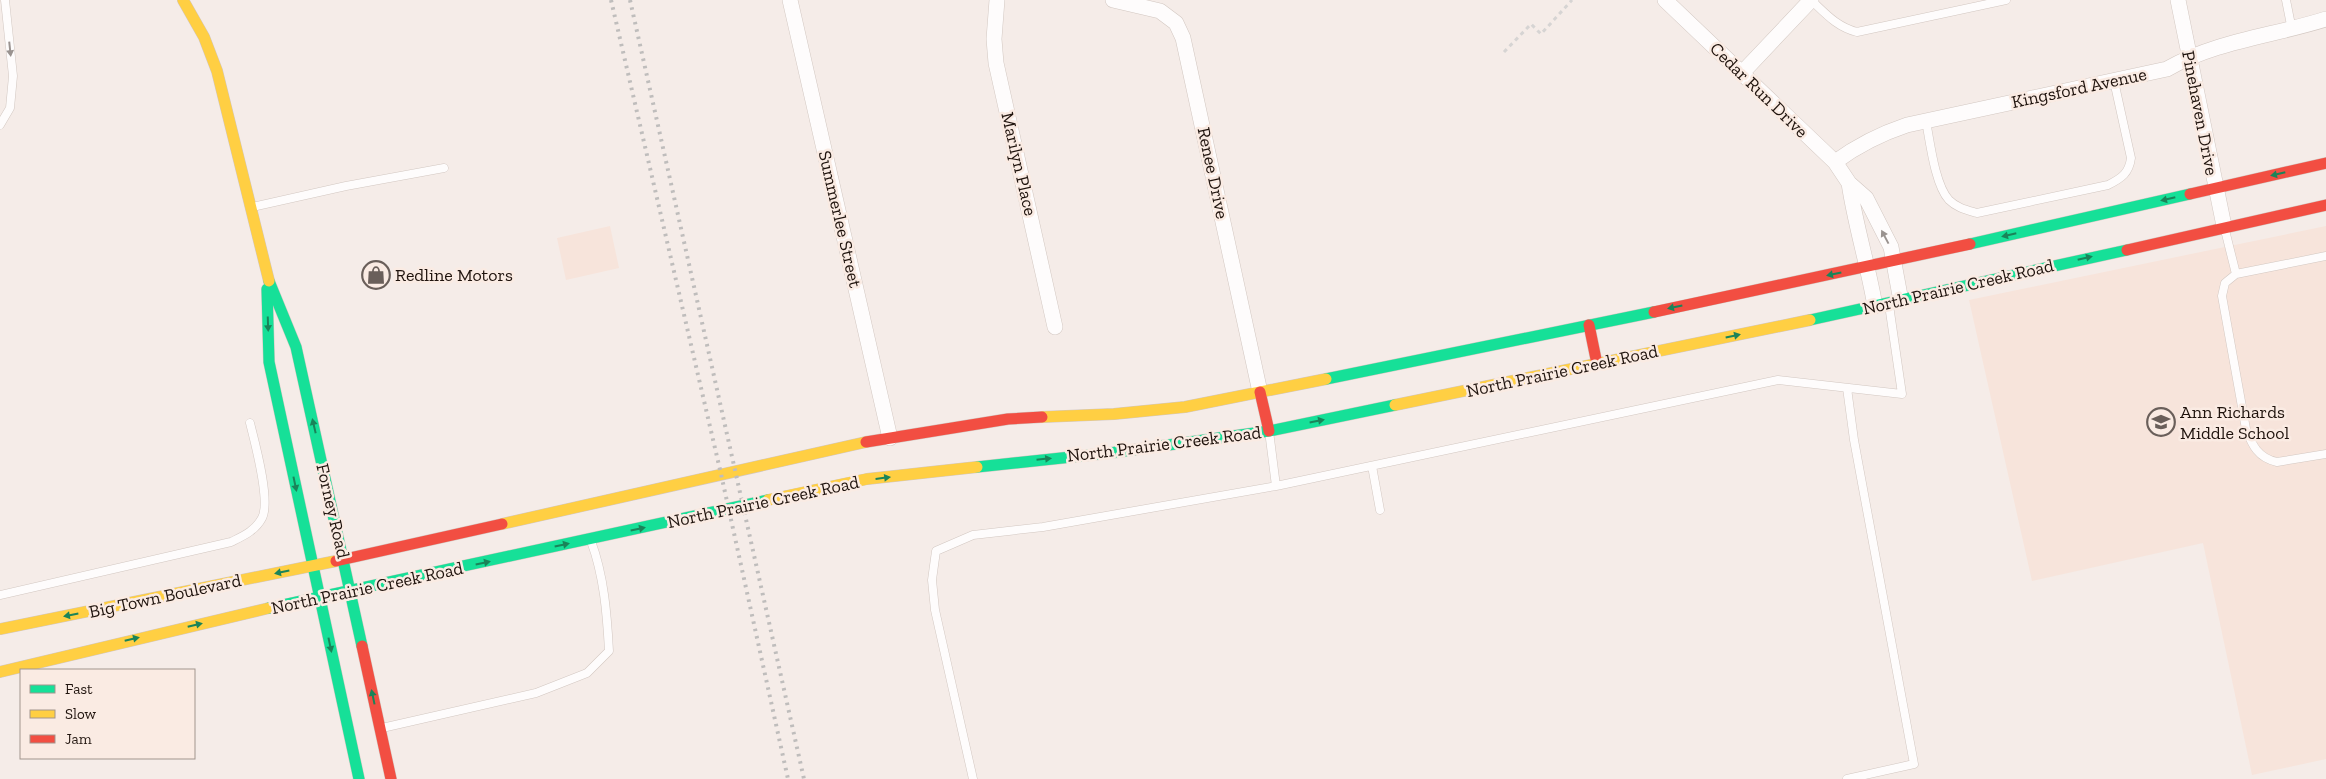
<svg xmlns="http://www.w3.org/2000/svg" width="2326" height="779" viewBox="0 0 2326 779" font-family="'Zilla Slab',serif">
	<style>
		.built { fill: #f7e4db }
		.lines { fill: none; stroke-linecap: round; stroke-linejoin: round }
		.lane-casing { stroke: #d2c7c1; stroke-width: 9 }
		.street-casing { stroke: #d2c7c1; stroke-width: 16 }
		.fast-casing { stroke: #d2c7c1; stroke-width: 12 }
		.slow-casing { stroke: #d2c7c1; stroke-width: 12 }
		.jam-casing { stroke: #d2c7c1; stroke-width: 12 }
		.path { stroke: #d6d4d3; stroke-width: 3; stroke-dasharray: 4 4; stroke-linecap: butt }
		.lane { stroke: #fefcfc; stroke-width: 8 }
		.street { stroke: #fefcfc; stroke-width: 15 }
		.fast { stroke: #16e098; stroke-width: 11 }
		.slow { stroke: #ffcf43; stroke-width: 11 }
		.jam { stroke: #f24e42; stroke-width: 11 }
		.rail { stroke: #bfbdbc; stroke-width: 4; stroke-dasharray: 2.5 5; stroke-linecap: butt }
		.oneway { fill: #9a9390 }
		.oneway2 { fill: #1a8459 }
		.labels { text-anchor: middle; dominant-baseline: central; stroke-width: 5; stroke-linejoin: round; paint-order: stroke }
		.street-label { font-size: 18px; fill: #1f130d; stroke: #faebe3 }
		.poi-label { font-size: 18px; fill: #1f130d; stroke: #faebe3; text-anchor: start }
	</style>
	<rect width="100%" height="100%" fill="#f5ece8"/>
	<path class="built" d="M610,226l9,42 -53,12 -9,-42z
		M2326,226v533l-74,16 -49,-232 -171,38 -63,-281z"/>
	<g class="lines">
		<defs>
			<path id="lane" d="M1811,0c15,14 26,27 46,32l149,-32
				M2286,0l6,30
				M1926,121c4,21 9,64 23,79 8,8 18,10 28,13l131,-28c14,-7 21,-12 23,-27l-17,-77
				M0,125l10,-17 3,-32 -8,-76
				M252,207l94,-21 98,-18
				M2225,230l11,44
				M2326,256l-90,18 -11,9 -3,13 24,133c6,16 12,29 31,33l49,-8
				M1269,431l7,55
				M1372,466l8,44
				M0,595l231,-53c12,-6 24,-11 31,-24 9,-17 -7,-75 -12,-95
				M382,728l154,-35 51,-20 22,-22c-2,-37 -5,-75 -18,-110
				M973,779l-38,-169 -3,-30 4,-29 37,-16 70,-8 233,-41 502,-106 124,14 -13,-89
				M1847,779l67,-15 -60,-324 -7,-52"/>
			<path id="street" d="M790,0l100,438
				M997,0l-3,39 2,24 59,264
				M1113,0l47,11 16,12 7,15 77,354
				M1665,0l170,162 14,21 17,15 25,49 10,54
				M2178,0l46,226
				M1742,73l69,-73
				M1835,162c23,-17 45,-28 72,-37l260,-56c48,-28 106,-33 159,-50
				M1849,183c6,41 19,82 26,123"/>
			<path id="fast" d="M1970,244l220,-50
				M269,281l27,66 66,299
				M267,289l2,73 90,417
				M1810,320l317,-70
				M1326,379l328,-67
				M977,467l141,-15 151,-21 126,-26
				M269,608l499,-108"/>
			<path id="slow" d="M183,0l21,37 13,34 52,210
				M1395,405l415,-85
				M1042,417l72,-3 71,-7 141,-28
				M768,500l99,-21 110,-12
				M502,524l364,-82
				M0,629l336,-68
				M0,672l269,-64"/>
			<path id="jam" d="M2190,194l136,-31
				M2127,250l199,-45
				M1654,312l316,-68
				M1589,325l8,39
				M1260,392l9,39
				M866,442l142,-23 34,-2
				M336,561l166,-37
				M362,646l29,133"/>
		</defs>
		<use href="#lane" class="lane-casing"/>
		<use href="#street" class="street-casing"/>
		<use href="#fast" class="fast-casing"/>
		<use href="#slow" class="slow-casing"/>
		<use href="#jam" class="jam-casing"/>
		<path class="path" d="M1504,52l27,-28 10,10 31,-34"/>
		<use href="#lane" class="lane"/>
		<use href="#street" class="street"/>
		<use href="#fast" class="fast"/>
		<use href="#slow" class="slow"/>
		<use href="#jam" class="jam"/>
		<path class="rail" d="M611,0l110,474 67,305
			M630,0l174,779"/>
	</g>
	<defs><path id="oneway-solid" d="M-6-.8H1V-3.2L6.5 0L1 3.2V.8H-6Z" transform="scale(1.25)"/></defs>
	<g class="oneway">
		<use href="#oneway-solid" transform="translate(10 49) rotate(84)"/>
		<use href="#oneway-solid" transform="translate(1885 237) rotate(-118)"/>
	</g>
	<g class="oneway2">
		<use href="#oneway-solid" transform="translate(2278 174) rotate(167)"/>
		<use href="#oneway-solid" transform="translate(2168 199) rotate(167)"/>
		<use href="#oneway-solid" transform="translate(2009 235) rotate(167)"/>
		<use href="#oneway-solid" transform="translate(2085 258) rotate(-13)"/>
		<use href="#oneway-solid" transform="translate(1834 274) rotate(168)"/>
		<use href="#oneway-solid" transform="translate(1675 307) rotate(168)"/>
		<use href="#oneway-solid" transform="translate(268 324) rotate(88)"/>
		<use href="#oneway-solid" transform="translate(1733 336) rotate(-12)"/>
		<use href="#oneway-solid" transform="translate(1317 421) rotate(-11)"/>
		<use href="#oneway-solid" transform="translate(314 426) rotate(-103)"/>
		<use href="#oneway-solid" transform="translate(1044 459) rotate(-6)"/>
		<use href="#oneway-solid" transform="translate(883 478) rotate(-7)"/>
		<use href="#oneway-solid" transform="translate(295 484) rotate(78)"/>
		<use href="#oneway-solid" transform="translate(638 529) rotate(-12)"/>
		<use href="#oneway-solid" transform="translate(562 545) rotate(-12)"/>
		<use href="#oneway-solid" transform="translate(483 563) rotate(-12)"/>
		<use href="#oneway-solid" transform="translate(282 572) rotate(168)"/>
		<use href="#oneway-solid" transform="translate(71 615) rotate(169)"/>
		<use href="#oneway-solid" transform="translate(195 625) rotate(-13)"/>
		<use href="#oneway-solid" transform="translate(132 639) rotate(-13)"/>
		<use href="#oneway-solid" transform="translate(330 645) rotate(78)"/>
		<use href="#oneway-solid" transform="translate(373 697) rotate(-102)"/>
	</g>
	<defs>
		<symbol id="shop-ring" viewBox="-11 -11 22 22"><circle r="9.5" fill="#faebe3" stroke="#6a5f5a" stroke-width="1.5"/><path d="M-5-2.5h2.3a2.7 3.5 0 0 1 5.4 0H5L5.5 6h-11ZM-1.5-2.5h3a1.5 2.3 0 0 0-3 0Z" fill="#6a5f5a"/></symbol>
		<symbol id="school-ring" viewBox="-11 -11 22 22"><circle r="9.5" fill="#faebe3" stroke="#6a5f5a" stroke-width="1.5"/><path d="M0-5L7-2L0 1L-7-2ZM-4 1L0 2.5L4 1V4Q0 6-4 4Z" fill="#6a5f5a"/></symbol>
	</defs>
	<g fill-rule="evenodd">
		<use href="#shop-ring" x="360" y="259" width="32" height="32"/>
		<use href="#school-ring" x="2145" y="406" width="32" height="32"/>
	</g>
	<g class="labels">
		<g class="street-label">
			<text transform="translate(2079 88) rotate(-12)">Kingsford Avenue</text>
			<text transform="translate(1759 90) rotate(44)">Cedar Run Drive</text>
			<text transform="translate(2200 113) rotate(79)">Pinehaven Drive</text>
			<text transform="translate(1019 164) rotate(77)">Marilyn Place</text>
			<text transform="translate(1213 173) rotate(78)">Renee Drive</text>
			<text transform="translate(840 219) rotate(77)">Summerlee Street</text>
			<text transform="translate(1958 287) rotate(-13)">North Prairie Creek Road</text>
			<text transform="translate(1562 371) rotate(-12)">North Prairie Creek Road</text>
			<text transform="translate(1164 444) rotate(-7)">North Prairie Creek Road</text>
			<text transform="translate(763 502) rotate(-12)">North Prairie Creek Road</text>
			<text transform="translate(333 511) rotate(77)">Forney Road</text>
			<text transform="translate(367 588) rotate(-12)">North Prairie Creek Road</text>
			<text transform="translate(165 596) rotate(-12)">Big Town Boulevard</text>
		</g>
		<g class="poi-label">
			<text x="395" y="275">Redline Motors</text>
			<text x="2180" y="412">Ann Richards<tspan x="2180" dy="21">Middle School</tspan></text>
		</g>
	</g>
	<rect x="20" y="669" width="175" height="90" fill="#faebe3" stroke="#a2958d"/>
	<rect x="30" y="685" width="25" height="8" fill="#16e098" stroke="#a2958d"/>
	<text x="65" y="694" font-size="15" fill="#1f130d">Fast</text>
	<rect x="30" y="710" width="25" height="8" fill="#ffcf43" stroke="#a2958d"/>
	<text x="65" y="719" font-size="15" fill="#1f130d">Slow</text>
	<rect x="30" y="735" width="25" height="8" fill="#f24e42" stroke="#a2958d"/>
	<text x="65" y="744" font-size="15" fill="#1f130d">Jam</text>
</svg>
